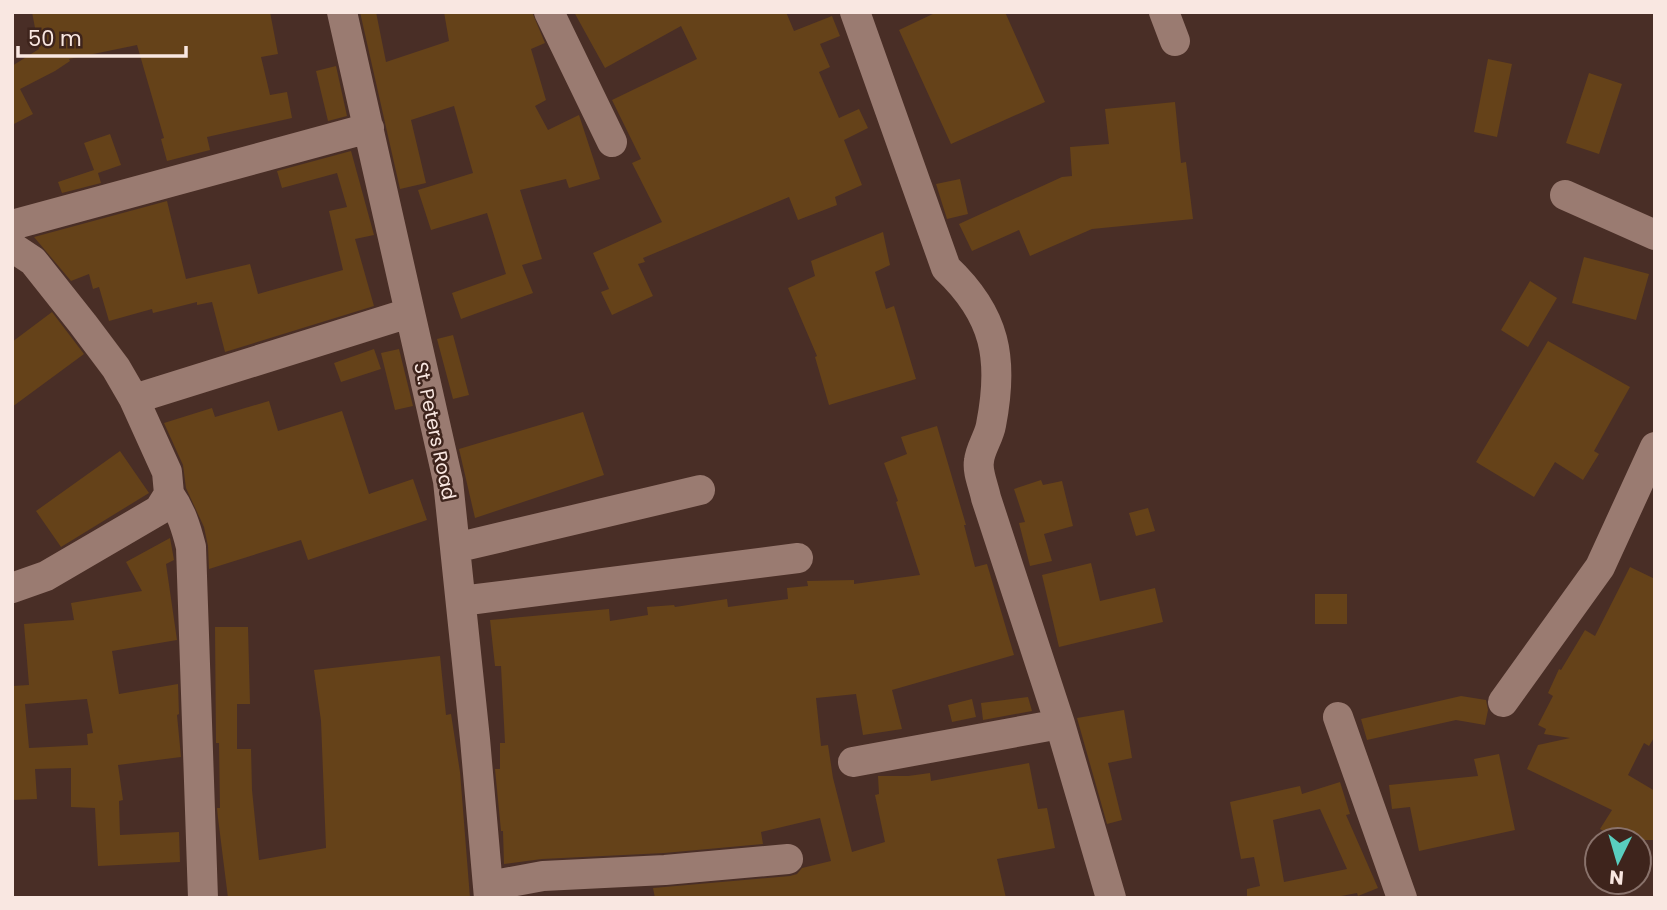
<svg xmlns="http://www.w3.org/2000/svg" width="1667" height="910" viewBox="0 0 1667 910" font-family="Poppins,sans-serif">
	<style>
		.building { fill: #654219; fill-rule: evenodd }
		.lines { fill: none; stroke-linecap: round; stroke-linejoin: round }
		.minor { stroke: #9a7b71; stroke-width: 30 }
		.labels { text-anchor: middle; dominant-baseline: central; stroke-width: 5; stroke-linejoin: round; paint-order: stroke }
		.street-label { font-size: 19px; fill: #f9e7e1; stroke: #3e241c }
	</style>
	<rect width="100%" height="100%" fill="#492e26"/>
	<path class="building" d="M32,12h238l8,42 -17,3 9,38 17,-3 5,26 -85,19 3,13 -43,11 -6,-22 3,-1 -27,-93 -68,14 1,2 -15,10 -35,18 13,25 -21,11v-59l27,-17z
		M360,12h16l10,50 63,-21 -5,-29h88l13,31 -14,6 15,51 -11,6 13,24 31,-15 21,64 -31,9 -3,-9 -46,11 22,69 -20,6 11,28 -72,26 -9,-26 54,-19 -19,-61 -56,17 -13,-40 55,-17 -19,-67 -43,14 15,63 -26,6z
		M574,12h212l8,19 38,-15 8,20 -20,8 10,23 -11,5 20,46 20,-9 9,19 -24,12 18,45 -27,12 2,8 -39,15 -9,-23 -146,61 2,4 -7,2 15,32 -41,19 -11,-23 8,-3 -16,-36 69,-31 -30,-59 9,-4 -29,-59 85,-41 -16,-33 -76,42z
		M937,12h68l40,90 -94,42 -52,-114z
		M1488,59l24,5 -15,73 -23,-5z
		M336,66l11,50 -19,5 -12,-50z
		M1589,73l33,11 -23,70 -33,-11z
		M1175,102l6,61 5,-1 7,57 -101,10 -62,27 -11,-26 -47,21 -13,-27 103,-47 10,-1 -2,-29 39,-3 -4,-35z
		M110,134l11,31 -23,8 3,10 -39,10 -4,-11 36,-12 -10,-27z
		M351,151l23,84 -19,4 19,67 -149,46 -13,-50 -15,3v-3l-44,11 -1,-4 -43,12 -10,-34 -6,2 -4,-15 -18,7 -37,-44 133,-36 19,78 64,-15 8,30 85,-24 -14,-59 18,-4 -10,-34 -55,15 -5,-17z
		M960,179l8,35 -21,5 -11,-35z
		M883,232l7,33 -15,7 11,37 8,-3 22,73 -87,26 -14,-48 2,-1 -29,-68 27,-12 -4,-15z
		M1584,257l65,17 -13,46 -64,-17z
		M1530,281l27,17 -29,49 -27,-17z
		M52,312l32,42 -72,53v-65z
		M453,335l16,60 -16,4 -16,-60z
		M1548,341l82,46 -36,64 5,3 -16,26 -28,-18 -21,35 -58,-35z
		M374,349l7,20 -40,13 -7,-19z
		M399,349l14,57 -18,4 -14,-57z
		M269,401l9,30 64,-20 27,83 44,-15 14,41 -119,40 -7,-20 -92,29 -1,-23 -4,-19 -18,-39 -3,-23 -19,-42 48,-15 3,9z
		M583,412l21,63 -129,43 -16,-69z
		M937,426l29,99h-2l11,42 12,-3 27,91 -122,35 10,39 -39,6 -7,-41 -40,4 5,48 7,-1 5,33 19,74 33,-10 -10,-47 4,-1 -1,-18h30l22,-3 1,8 98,-18 9,46 9,-1 8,40 -58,11 9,39h-351l-2,-10 137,-12 7,-2 5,-6 29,-7 -11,-43 -59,14 2,12 -99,9 -122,6 -38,5 -1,-33h-2l-6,-62h5v-26h5l-4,-77h-6l-5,-46 119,-11 1,12 38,-6 -1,-8 27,-2 1,2 52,-8 1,8 60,-8 -1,-11 21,-2 -1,-5 47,-1v4l66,-9 -24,-73 2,-1 -14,-38 23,-9 -6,-17z
		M120,451l29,42 -88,54 -25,-36z
		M1041,480l2,5 19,-4 11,45 -29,8 8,27 -22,5 -11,-43 6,-1 -11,-33z
		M1148,508l7,23 -19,5 -7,-23z
		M170,538l4,22 -8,4 11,76 -65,11 7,43 59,-10 1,30 -2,1 4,42 -63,8 5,35 -4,1 1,34 59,-3 1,30 -82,4 -3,-58 -24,-1v-39l-36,1 2,30 -25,1v-114l17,-1 -5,-61 50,-4 -3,-17 71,-12 -16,-29zM87,699l6,34 -6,1 1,11 -59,3 -4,-44z
		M1091,563l9,38 55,-13 8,34 -104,25 -17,-72z
		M1630,567l25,12v157l-6,10 -5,-3 -16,32 27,16v49h-35l-20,-11 12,-19 -85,-41 11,-24 32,-7 -26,-4 2,-5 -8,-4 15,-29 -5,-3 11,-24 2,1 24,-40 10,6z
		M1315,594h32v30h-32z
		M215,627h33l2,77h-13v45h14l1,41 7,70 67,-12 -5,-127 -7,-51 126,-14 6,59 5,-1 9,58 10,126h-242l-10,-80 -1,-10h3l-1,-65h-3z
		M1461,696l25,4 2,10 -3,15 -29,-5 -89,20 -6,-21z
		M1028,697l4,14 -49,9 -2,-17z
		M972,699l4,18 -24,5 -4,-17z
		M1124,710l8,48 -24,5 14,57 -15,4 -30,-106z
		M1499,754l16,76 -96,21 -9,-44 -18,2 -3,-24 89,-9 -4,-17z
		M1340,782l10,32 -4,1 32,73 -20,8 -1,-3 -26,5h-84v-9l13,-3 -6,-29 -13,2 -11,-57 70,-16 2,8zM1320,809l27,60 -63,13 -11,-62z"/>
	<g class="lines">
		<path class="minor" d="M342,12l106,469 27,258 14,159
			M549,12l63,130
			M855,12l91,256c50,47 58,91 45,157 -2,12 -11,24 -12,36 -2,11 5,26 7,37l74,226 51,174
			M1164,12l11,29
			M1565,195l90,40
			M12,225l357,-97
			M12,247l21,14 50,63 33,44 18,31 33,73 2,22 -10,16 -113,66 -34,12
			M134,399l275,-86
			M169,494c12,17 17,33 22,53l12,351
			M455,548l245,-58
			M461,601l337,-43
			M1503,702l97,-135 55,-120
			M1338,717l64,181
			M853,762l207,-38
			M489,886l54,-10 122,-6 123,-11"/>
	</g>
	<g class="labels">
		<g class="street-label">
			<text transform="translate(435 431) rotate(78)">St. Peters Road</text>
		</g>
	</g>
	<rect width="1667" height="910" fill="none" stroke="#f9e7e1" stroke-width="28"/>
	<g transform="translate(1618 861) rotate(185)"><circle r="33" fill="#3e241c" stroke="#89726b" stroke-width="2"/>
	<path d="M0-5L12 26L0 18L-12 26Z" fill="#59cebf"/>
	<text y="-10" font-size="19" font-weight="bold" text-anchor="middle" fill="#f9e7e1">N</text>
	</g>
	<path d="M18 46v10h168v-10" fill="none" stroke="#f9e7e1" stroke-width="3.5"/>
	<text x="28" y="46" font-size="21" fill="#f9e7e1" stroke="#3e241c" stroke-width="5" paint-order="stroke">50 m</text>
</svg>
